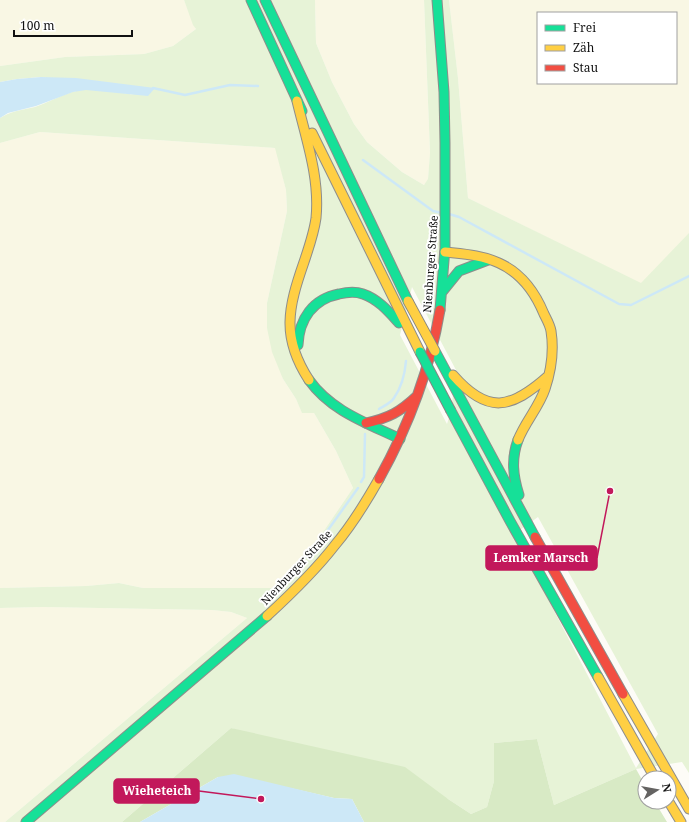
<svg xmlns="http://www.w3.org/2000/svg" width="689" height="822" viewBox="0 0 689 822" font-family="'Noto Serif',serif">
	<style>
		.farmland { fill: #f9f7e4; fill-rule: evenodd }
		.green { fill: #e7f3d7; fill-rule: evenodd }
		.forest { fill: #d8eac5 }
		.water { fill: #cde8f7 }
		.lines { fill: none; stroke-linecap: round; stroke-linejoin: round }
		.stream { stroke: #cde8f7; stroke-width: 2.5 }
		.fast-casing { stroke: #8e8d8b; stroke-width: 11 }
		.slow-casing { stroke: #8e8d8b; stroke-width: 11 }
		.jam-casing { stroke: #8e8d8b; stroke-width: 11 }
		.fast { stroke: #16e098; stroke-width: 9 }
		.slow { stroke: #ffcf43; stroke-width: 9 }
		.jam { stroke: #f24e42; stroke-width: 9 }
		.fast-bridge-casing { stroke: #858482; stroke-width: 11; stroke-linecap: butt }
		.slow-bridge-casing { stroke: #858482; stroke-width: 11; stroke-linecap: butt }
		.fast-bridge { stroke: #16e098; stroke-width: 9 }
		.slow-bridge { stroke: #ffcf43; stroke-width: 9 }
		.labels { text-anchor: middle; dominant-baseline: central; stroke-width: 4; stroke-linejoin: round; paint-order: stroke }
		.street-label { font-size: 11px; fill: #111; stroke: #fff }
		.leader { fill: none; stroke: #c2185b; stroke-width: 1.5 }
		.callout-dot { fill: #c2185b; stroke: #fff; stroke-width: 1.5 }
		.callout { fill: #c2185b; stroke: #c2185b; stroke-width: 1.5 }
		.callout-label { font-size: 12px; text-anchor: middle; font-weight: bold; fill: #fff }
	</style>
	<rect width="100%" height="100%" fill="#fdfcf7"/>
	<path class="farmland" d="M0,0h184l12,29 -23,17 -29,8 -79,3 -65,9z
		M315,0h109l6,154 -2,26 -4,5 -22,-13 -35,-30 -13,-18 -22,-42 -16,-39z
		M449,0h240v234l-48,50 -173,-86 -10,-120zM538,13h138v70h-138z
		M40,132l236,16 10,42 1,21 -20,92 16,76 13,20 6,13 12,1 22,38 17,37 -32,47 -47,53h-131l-24,-5 -33,3 -86,2v-445z
		M43,607l169,3 19,2 16,6 -242,204h-5v-214z"/>
	<path class="green" d="M184,0h131l1,43 16,39 22,42 13,18 35,30 22,13 4,-6 2,-26 -6,-153h25l9,78 10,120 173,85 48,-50v540l-7,-11 -46,7 -82,36 -17,-66 -43,4v38l-7,26 -16,7 -23,-15 -217,-71 -109,94h-117l242,-204 -16,-6 -19,-2 -169,-3 -43,1v-20l86,-2 33,-3 24,5h131l47,-53 32,-47 -17,-37 -22,-38h-12l-6,-14 -13,-20 -11,-27 -5,-24v-25l20,-92 -1,-21 -11,-42 -235,-16 -40,11v-25c11,-7 22,-8 35,-11 12,-4 24,-11 37,-15 19,-6 44,0 64,3l-95,-18 -24,2 -17,3v-16l65,-9 79,-3 29,-8 23,-17 -3,-4zM412,287l44,83 -5,41 -4,13 -47,-89zM538,517l120,217 -22,34 -122,-234z"/>
	<path class="forest" d="M231,728l174,39 43,32 23,15 16,-7 7,-26v-38l43,-4 17,66 82,-36 9,16v17h10l12,20h-303l-12,-23 -18,-1 -44,-10 -72,-11 -78,45h-18z"/>
	<path class="water" d="M41,77l35,1 79,10 -7,8 -62,-6 -13,2 -37,14 -28,7 -8,5v-36l17,-3z
		M234,774l100,24 18,1 12,23h-224l78,-45z"/>
	<g class="lines">
		<path class="stream" d="M153,88l32,7 45,-10 28,1
			M363,160l70,51 9,2
			M449,214l10,3 160,87 12,1 58,-29
			M379,409c5,-3 12,-6 15,-11 7,-10 11,-25 12,-37
			M361,482l3,-5 1,-43
			M278,589l50,-59 30,-42"/>
		<defs>
			<path id="fast" d="M251,0l51,111
				M265,0l143,301
				M437,0l7,92 1,51v105l-5,62
				M442,292l17,-21 29,-11
				M298,345c1,-26 15,-46 41,-51 8,-2 16,-3 24,0 15,5 26,18 36,29
				M435,351l100,186
				M309,380c22,31 58,43 91,59
				M451,411l59,110 88,156
				M518,440c-7,19 -5,36 1,55
				M26,822l241,-206"/>
			<path id="slow" d="M297,101c9,38 23,77 19,117 -2,15 -7,29 -12,44 -16,46 -23,75 5,118
				M312,133l108,219
				M445,252c18,2 37,3 54,11 22,10 36,29 45,51 3,6 6,11 7,17 3,19 0,40 -6,58 -6,18 -20,33 -27,51
				M453,375c35,40 58,34 95,1
				M267,616c24,-22 48,-45 68,-71 17,-20 31,-43 44,-66
				M598,677l57,101
				M623,694l66,115
				M669,802l12,20"/>
			<path id="jam" d="M366,423c23,-5 34,-11 51,-27
				M379,479c29,-52 51,-110 61,-169
				M535,537l88,157"/>
		</defs>
		<use href="#fast" class="fast-casing"/>
		<use href="#slow" class="slow-casing"/>
		<use href="#jam" class="jam-casing"/>
		<use href="#fast" class="fast"/>
		<use href="#slow" class="slow"/>
		<use href="#jam" class="jam"/>
		<defs>
			<path id="fast-bridge" d="M420,352l31,59"/>
			<path id="slow-bridge" d="M408,301l27,50"/>
		</defs>
		<use href="#fast-bridge" class="fast-bridge-casing"/>
		<use href="#slow-bridge" class="slow-bridge-casing"/>
		<use href="#fast-bridge" class="fast-bridge"/>
		<use href="#slow-bridge" class="slow-bridge"/>
	</g>
	<g class="labels">
		<g class="street-label">
			<text transform="translate(430 264) rotate(-86)">Nienburger Straße</text>
			<text transform="translate(296 567) rotate(-47)">Nienburger Straße</text>
		</g>
	</g>
	<path class="leader" d="M610 491L597 558M261 799L199 791"/>
	<g class="callout-dot">
		<circle cx="610" cy="491" r="4"/>
		<circle cx="261" cy="799" r="4"/>
	</g>
	<g class="callout">
		<rect x="486" y="546" width="111" height="24" rx="4"/>
		<rect x="114" y="779" width="85" height="24" rx="4"/>
	</g>
	<g class="callout-label">
		<text x="541" y="562">Lemker Marsch</text>
		<text x="157" y="795">Wieheteich</text>
	</g>
	<rect x="537" y="12" width="140" height="72" fill="#ffffff" stroke="#a0a0a0"/>
	<rect x="545" y="25" width="20" height="6" fill="#16e098" stroke="#a0a0a0"/>
	<text x="573" y="32" font-size="12" fill="#111111">Frei</text>
	<rect x="545" y="45" width="20" height="6" fill="#ffcf43" stroke="#a0a0a0"/>
	<text x="573" y="52" font-size="12" fill="#111111">Zäh</text>
	<rect x="545" y="65" width="20" height="6" fill="#f24e42" stroke="#a0a0a0"/>
	<text x="573" y="72" font-size="12" fill="#111111">Stau</text>
	<g transform="translate(657 790) rotate(79)"><circle r="19" fill="#ffffff" stroke="#a0a0a0"/>
	<path d="M0-3L7 15L0 10L-7 15Z" fill="#646362"/>
	<text y="-6" font-size="11" font-weight="bold" text-anchor="middle" fill="#111111">N</text>
	</g>
	<path d="M14 30v6h118v-6" fill="none" stroke="#111111" stroke-width="2"/>
	<text x="20" y="30" font-size="12" fill="#111111" stroke="#ffffff" stroke-width="3" paint-order="stroke">100 m</text>
</svg>
